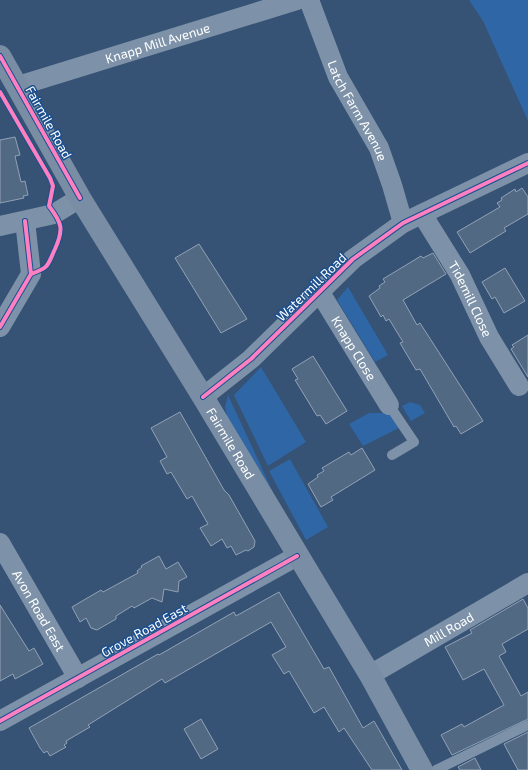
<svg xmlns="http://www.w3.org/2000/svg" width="528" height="770" viewBox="0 0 528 770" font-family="'Exo 2',sans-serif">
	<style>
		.green { fill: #2f66a5 }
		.building { fill: #526984; stroke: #92a2b6 }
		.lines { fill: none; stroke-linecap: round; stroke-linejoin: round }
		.service { stroke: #7d92a8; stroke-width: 10 }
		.minor { stroke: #7d92a8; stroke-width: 20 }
		.secondary { stroke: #798da4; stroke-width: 22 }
		.cycleway-casing { stroke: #1b4f8f; stroke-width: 6 }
		.cycleway { stroke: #ff80c0; stroke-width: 4 }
		.labels { text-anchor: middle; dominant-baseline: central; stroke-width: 3; stroke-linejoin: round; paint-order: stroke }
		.street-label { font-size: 13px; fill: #fff; stroke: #1b4f8f }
	</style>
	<rect width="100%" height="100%" fill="#365274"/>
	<path class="green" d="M469,0h59v121l-45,-100z
		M348,287l40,68 -13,7 -38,-62z
		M261,367l45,75 -38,24 -34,-71z
		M228,395l45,97 -46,-75 -2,-10z
		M410,402l10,3 5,8 -14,8 -9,-15z
		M392,411l9,16 -38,19 -14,-22 20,-11h15z
		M290,459l38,68 -22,13 -37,-69z"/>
	<path class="building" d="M15,137l5,18 -5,1 6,26 4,-1 3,14 -5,1 1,2 -24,5v-63z
		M522,188l6,9v17l-24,14 2,3 -36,22 -13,-21 43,-25 -3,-4 5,-3 -1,-2 14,-9 1,3z
		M199,244l48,75 -26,14 -46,-75z
		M433,253l13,21 -43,26 14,25 3,-2 63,98 -22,13 -5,-8 -2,1 -34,-58 -4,1 -16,-27 3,-1 -14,-23 -3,2 -3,-6 -2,2 -12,-21 11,-8 -1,-2 6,-4 -2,-3 38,-23 2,2z
		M505,268l20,33 -21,12 -9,-16 -3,2 -10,-17z
		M528,335v42l-17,-28 3,-2 -2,-2z
		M313,356l34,55 -21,13 -6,-9 -3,1 -14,-23 -8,-13 3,-1 -6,-10z
		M180,412l44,78 5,5 26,46 -1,6 -6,4 -2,-1 -10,5 -5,-9 -4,2 -5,-9 -11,7 -11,-18 8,-4 -16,-28 -5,3 -16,-27 -4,2 -7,-13 7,-4 -16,-29z
		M362,448l13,22 -44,27 2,3 -12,7 -13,-23 10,-7 -1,-2 7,-4 -2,-3 27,-16 2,3z
		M159,556l7,13 12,-7 9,15 -8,4 -1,11 -14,-3 -2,13 -10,-4 -18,10 -2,-2 -16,10v3l-19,11 -6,-2 -5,-10 -6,4 -8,-15 29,-17 2,2 35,-19 -1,-2 5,-4 -1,-1z
		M279,592l45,77 5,-2 34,61 11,-7 28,49h-30l-28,-42 -5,4 -15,-25 -10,6 -25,-42 -5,3 -12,-19 14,-8 -15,-25 -106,61 -3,-4 -74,46 2,2 -24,14 1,2 -3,2 2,2 -16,9 -3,-5 -3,2 -4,-5 -11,-20 129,-74 1,1 75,-43 2,4z
		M523,599l5,9v21l-26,15 4,8 -7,4 22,40 7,-4v27l-76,36 -11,-20 21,-11 2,3 40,-22 -20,-36 -21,11 -18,-33 27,-14 -2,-3z
		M0,605l29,46 5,-3 9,16 -28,15 -2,-5 -13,7z
		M201,719l17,30 -17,10 -17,-30z
		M528,732v38h-10l-14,-26z
		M475,758l6,12h-21l-2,-3z"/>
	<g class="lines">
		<path class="service" d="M389,405l25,37 -22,13
			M436,770l92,-45"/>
		<g class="minor">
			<path id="s1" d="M309,0l29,77 41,71 13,37 11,38"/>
			<path id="s2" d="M18,86l279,-86"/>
			<path id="s3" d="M422,214l38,61 29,62 30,49"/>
			<path d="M0,226l54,-12 26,-16"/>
			<path id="s4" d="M319,291l70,114"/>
			<path d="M0,327l31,-53 -6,-53"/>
			<path d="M203,397l48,-38 102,-100 50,-36 125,-60"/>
			<path id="s5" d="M0,543l78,135"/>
			<path id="s6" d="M370,675l158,-92"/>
			<path d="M0,721l297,-165"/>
		</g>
		<path class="secondary" id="s7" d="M0,56l80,142 123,199 167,278 52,95"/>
		<defs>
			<path id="cycleway" d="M0,56l80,142
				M0,92l50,86 3,8 -4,20c13,17 15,23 6,43 -8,17 -5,18 -24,25
				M0,327l31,-53 -6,-53
				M203,397l48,-38 102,-100 50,-36 125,-60
				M0,721l297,-165"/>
		</defs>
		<use href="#cycleway" class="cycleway-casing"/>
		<use href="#cycleway" class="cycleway"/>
	</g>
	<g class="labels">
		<g class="street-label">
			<text stroke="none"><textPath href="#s2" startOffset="146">Knapp Mill Avenue</textPath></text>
			<text stroke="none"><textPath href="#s1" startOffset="121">Latch Farm Avenue</textPath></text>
			<text transform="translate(49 122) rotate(61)">Fairmile Road</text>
			<text transform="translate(311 287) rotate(-44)">Watermill Road</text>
			<text stroke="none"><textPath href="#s3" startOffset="98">Tidemill Close</textPath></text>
			<text stroke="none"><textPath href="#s4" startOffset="67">Knapp Close</textPath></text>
			<text stroke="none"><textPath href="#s7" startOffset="451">Fairmile Road</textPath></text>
			<text stroke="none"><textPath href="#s5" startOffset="78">Avon Road East</textPath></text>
			<text stroke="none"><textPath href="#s6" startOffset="91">Mill Road</textPath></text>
			<text transform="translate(144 630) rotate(-29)">Grove Road East</text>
		</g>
	</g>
</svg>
